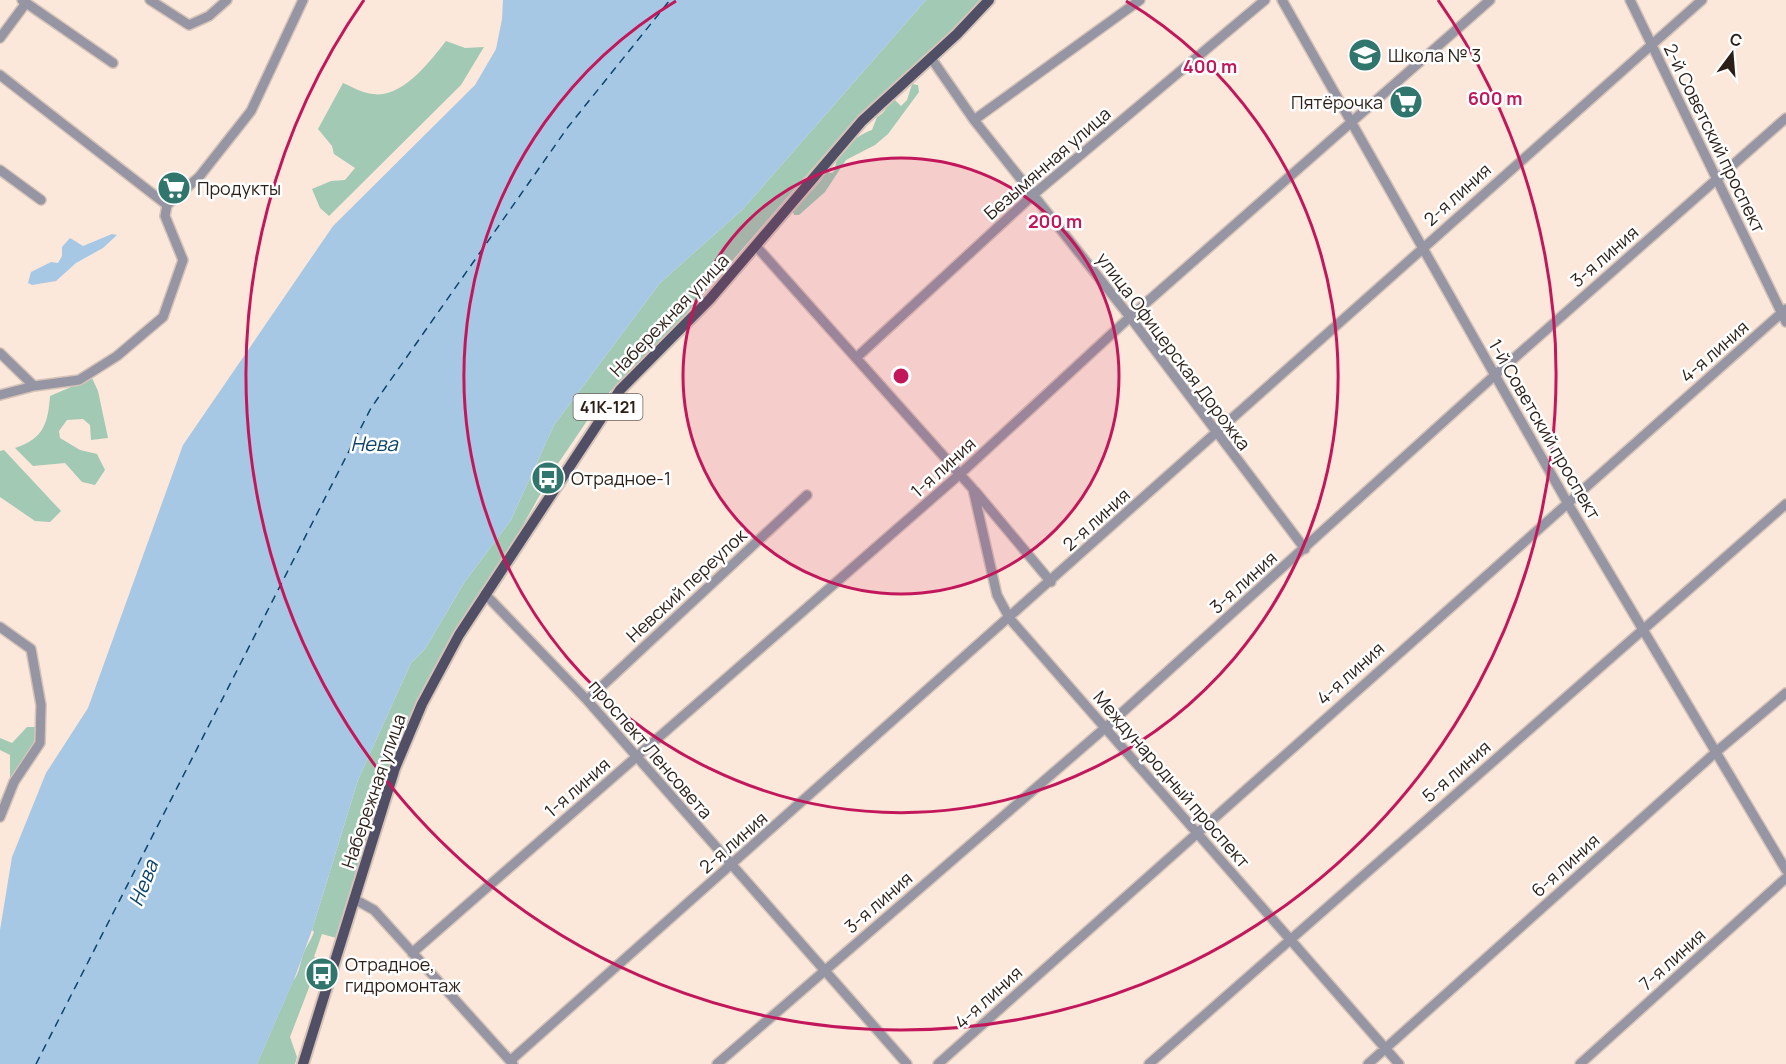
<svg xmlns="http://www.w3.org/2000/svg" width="1786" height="1064" viewBox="0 0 1786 1064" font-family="Manrope,sans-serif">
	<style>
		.green { fill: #a2c9b4 }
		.water { fill: #a6c8e5 }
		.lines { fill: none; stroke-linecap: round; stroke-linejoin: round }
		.ferry { stroke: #0c446a; stroke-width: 1.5; stroke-dasharray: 8 6; stroke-linecap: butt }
		.minor-casing { stroke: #d6c3b8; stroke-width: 12 }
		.major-casing { stroke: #d6c3b8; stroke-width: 14 }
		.minor { stroke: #9695a3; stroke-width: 9 }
		.major { stroke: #514f66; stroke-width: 10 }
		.ring { fill: none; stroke: #c2185b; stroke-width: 3 }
		.labels { text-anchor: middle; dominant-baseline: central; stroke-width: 5; stroke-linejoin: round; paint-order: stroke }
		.shield { fill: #fff; stroke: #6b625d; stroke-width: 1.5 }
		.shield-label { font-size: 16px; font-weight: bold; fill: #2b1f17 }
		.poi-label { font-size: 18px; fill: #2b1f17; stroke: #fff; text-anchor: start }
		.street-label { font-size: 18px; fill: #2b1f17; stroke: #fff }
		.water-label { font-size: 20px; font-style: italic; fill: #0c446a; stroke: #fff }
		.centre { fill: #c2185b; stroke: #fff; stroke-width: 3 }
		.ring-label { font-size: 18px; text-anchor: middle; font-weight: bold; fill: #c2185b; stroke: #fff; stroke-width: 5; stroke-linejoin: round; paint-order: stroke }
	</style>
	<rect width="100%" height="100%" fill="#fce7db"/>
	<path class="green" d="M926,0h54l-36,38 -87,79 -177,204 -66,66 -21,25 -38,56 -37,66 -64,98 -38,70 -27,63 -51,167 -2,6 -14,-4 -8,23 6,2 -30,78 7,20 -2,7h-38l36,-83c6,-8 6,-13 9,-23 2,-9 9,-17 12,-26l-2,-2 46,-150 53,-117 14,-14 39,-66 47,-63 43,-95 106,-142 82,-73z
		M446,41l19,7 19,-1 -23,38 -132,131 -9,-8 -8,-19 19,-8 14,-1 10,-12 -21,-14 -2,-8 -14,-17 25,-46c9,4 20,10 30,11 29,5 58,-34 73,-53z
		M912,84l6,1 1,7 -31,42 -13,11 -29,15 -21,32 -26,23h-5l-1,-3c10,-14 26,-26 33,-40l6,1 3,-3c0,-18 22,-35 37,-40l5,-13c9,-4 9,-13 18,-17l6,6 6,-6z
		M92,378l6,13 10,47 -17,2 -1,-15 -7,-6 -16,1 -8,11 1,7 20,12 17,4 8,16 -10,15 -13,-3 -17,-19 -32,3 -18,-18c28,-9 33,-24 35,-52z
		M4,450l57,61 -11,11 -15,-1 -35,-24v-46z
		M27,727h9l-1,16 -25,37v-25l-10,-5v-12l12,5z"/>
	<path class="water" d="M503,0h423l-184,210 -82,73 -106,142 -43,95 -47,63 -39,66 -14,14 -53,117 -46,150 -17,47 -38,87h-257v-134l12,-73 34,-84 42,-65 95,-263 150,-219 142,-141 21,-36 6,-30z
		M112,234l5,1 -14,13 -27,15 -20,18 -24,4 -4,-2 3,-11 20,-10 7,1 4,-7v-9l8,-9 13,8z"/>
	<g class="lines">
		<path class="ferry" d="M36,1064l335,-656 197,-281 102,-127"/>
		<defs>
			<path id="minor" d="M22,0l91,63
				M150,0l39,25 20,-9 18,-16
				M1282,0l285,502 219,368
				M1630,0l156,322
				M0,38l26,-35
				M931,58l43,62 156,197 175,232
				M0,75l167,130
				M974,120l166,-120
				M0,170l41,30
				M756,246l217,243 24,106 13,24 389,445
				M0,353l34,33
				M856,358l178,-164 231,-194
				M0,395l34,-9 45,-6 38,-24 46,-39 20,-57 -18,-44 2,-11 32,-28 52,-66 52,-111
				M975,491l76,91
				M485,594l102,106 320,364
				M0,627l31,22 10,56 -1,38 -26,39 -14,35
				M587,700l220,-205
				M354,899l20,11 139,154
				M412,953l548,-479 170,-157 360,-317
				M510,1061l1192,-1061
				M717,1064l388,-336 390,-353 291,-257
				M938,1064l848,-755
				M1149,1064l637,-560
				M1368,1064l348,-312 70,-59
				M1580,1064l206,-186"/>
			<path id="major" d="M303,1064l92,-296 27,-64 37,-69 161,-245 90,-91 152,-178 95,-87 32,-34"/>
		</defs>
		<use href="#minor" class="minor-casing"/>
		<use href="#major" class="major-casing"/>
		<use href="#minor" class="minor"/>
		<use href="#major" class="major"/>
	</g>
	<circle cx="901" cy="376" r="218" fill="#c2185b" fill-opacity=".12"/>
	<g class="ring">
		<circle cx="901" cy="376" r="218"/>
		<path d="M1126 1A437 437 0 1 1 676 1"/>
		<path d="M1438 0A655 655 0 1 1 364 0"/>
	</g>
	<defs>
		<symbol id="school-disc" viewBox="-11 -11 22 22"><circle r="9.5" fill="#30766d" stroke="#fff"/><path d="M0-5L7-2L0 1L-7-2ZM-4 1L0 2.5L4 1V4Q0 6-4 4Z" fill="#fff"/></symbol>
		<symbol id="supermarket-disc" viewBox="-11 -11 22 22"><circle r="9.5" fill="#30766d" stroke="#fff"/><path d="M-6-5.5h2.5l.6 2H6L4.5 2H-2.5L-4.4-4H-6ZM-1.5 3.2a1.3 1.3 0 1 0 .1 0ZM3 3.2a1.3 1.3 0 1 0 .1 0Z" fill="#fff"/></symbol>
		<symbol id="bus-disc" viewBox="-11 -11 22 22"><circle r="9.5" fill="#30766d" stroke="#fff"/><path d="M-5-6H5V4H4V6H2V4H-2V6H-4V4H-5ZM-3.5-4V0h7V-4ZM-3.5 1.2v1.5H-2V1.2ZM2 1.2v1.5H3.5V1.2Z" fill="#fff"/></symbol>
	</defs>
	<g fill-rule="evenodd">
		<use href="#school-disc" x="1346" y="36" width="38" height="38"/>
		<use href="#supermarket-disc" x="1387" y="83" width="38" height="38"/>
		<use href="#supermarket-disc" x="155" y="169" width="38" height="38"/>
		<use href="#bus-disc" x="529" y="459" width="38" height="38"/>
		<use href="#bus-disc" x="303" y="955" width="38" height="38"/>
	</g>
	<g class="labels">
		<rect class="shield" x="573.5" y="394" width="69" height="26" rx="4.5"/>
		<g class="shield-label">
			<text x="608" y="407">41К-121</text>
		</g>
		<g class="poi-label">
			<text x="1388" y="55">Школа № 3</text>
			<text x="1383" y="102" text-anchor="end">Пятёрочка</text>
			<text x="197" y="188">Продукты</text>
			<text x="571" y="478">Отрадное-1</text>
			<text x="345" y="964">Отрадное,<tspan x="345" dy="21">гидромонтаж</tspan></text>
		</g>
		<g class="street-label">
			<text transform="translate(1715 138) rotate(64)">2-й Советский проспект</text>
			<text transform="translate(1047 163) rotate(-41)">Безымянная улица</text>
			<text transform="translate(1457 194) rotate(-42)">2-я линия</text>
			<text transform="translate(1604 256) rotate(-41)">3-я линия</text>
			<text transform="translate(669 315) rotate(-46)">Набережная улица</text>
			<text transform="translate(1174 351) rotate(53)">улица Офицерская Дорожка</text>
			<text transform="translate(1714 351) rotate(-41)">4-я линия</text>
			<text transform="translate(1545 429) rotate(60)">1-й Советский проспект</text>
			<text transform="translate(943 467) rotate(-42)">1-я линия</text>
			<text transform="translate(1096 519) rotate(-42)">2-я линия</text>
			<text transform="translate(1243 582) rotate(-42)">3-я линия</text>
			<text transform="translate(686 585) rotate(-43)">Невский переулок</text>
			<text transform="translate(1350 673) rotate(-42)">4-я линия</text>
			<text transform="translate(651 749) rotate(49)">проспект Ленсовета</text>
			<text transform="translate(1456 771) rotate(-41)">5-я линия</text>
			<text transform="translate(1172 779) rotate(49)">Международный проспект</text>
			<text transform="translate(577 787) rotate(-41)">1-я линия</text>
			<text transform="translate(373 791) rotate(-71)">Набережная улица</text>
			<text transform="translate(733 842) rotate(-41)">2-я линия</text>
			<text transform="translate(1565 865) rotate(-42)">6-я линия</text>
			<text transform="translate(878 902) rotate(-41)">3-я линия</text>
			<text transform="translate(1672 959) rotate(-42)">7-я линия</text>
			<text transform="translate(988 997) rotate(-42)">4-я линия</text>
		</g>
		<g class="water-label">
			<text x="374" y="443">Нева</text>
			<text transform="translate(143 883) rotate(-69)">Нева</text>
		</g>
	</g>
	<circle cx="901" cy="376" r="9" class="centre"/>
	<g class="ring-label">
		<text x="1210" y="73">400 m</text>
		<text x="1495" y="105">600 m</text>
		<text x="1055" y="228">200 m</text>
	</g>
	<g transform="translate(1732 54) rotate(16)" stroke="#ffffff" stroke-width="4.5" paint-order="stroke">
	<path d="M0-4.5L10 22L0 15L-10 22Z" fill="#2b1f17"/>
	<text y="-9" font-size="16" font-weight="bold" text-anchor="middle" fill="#2b1f17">С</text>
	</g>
</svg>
